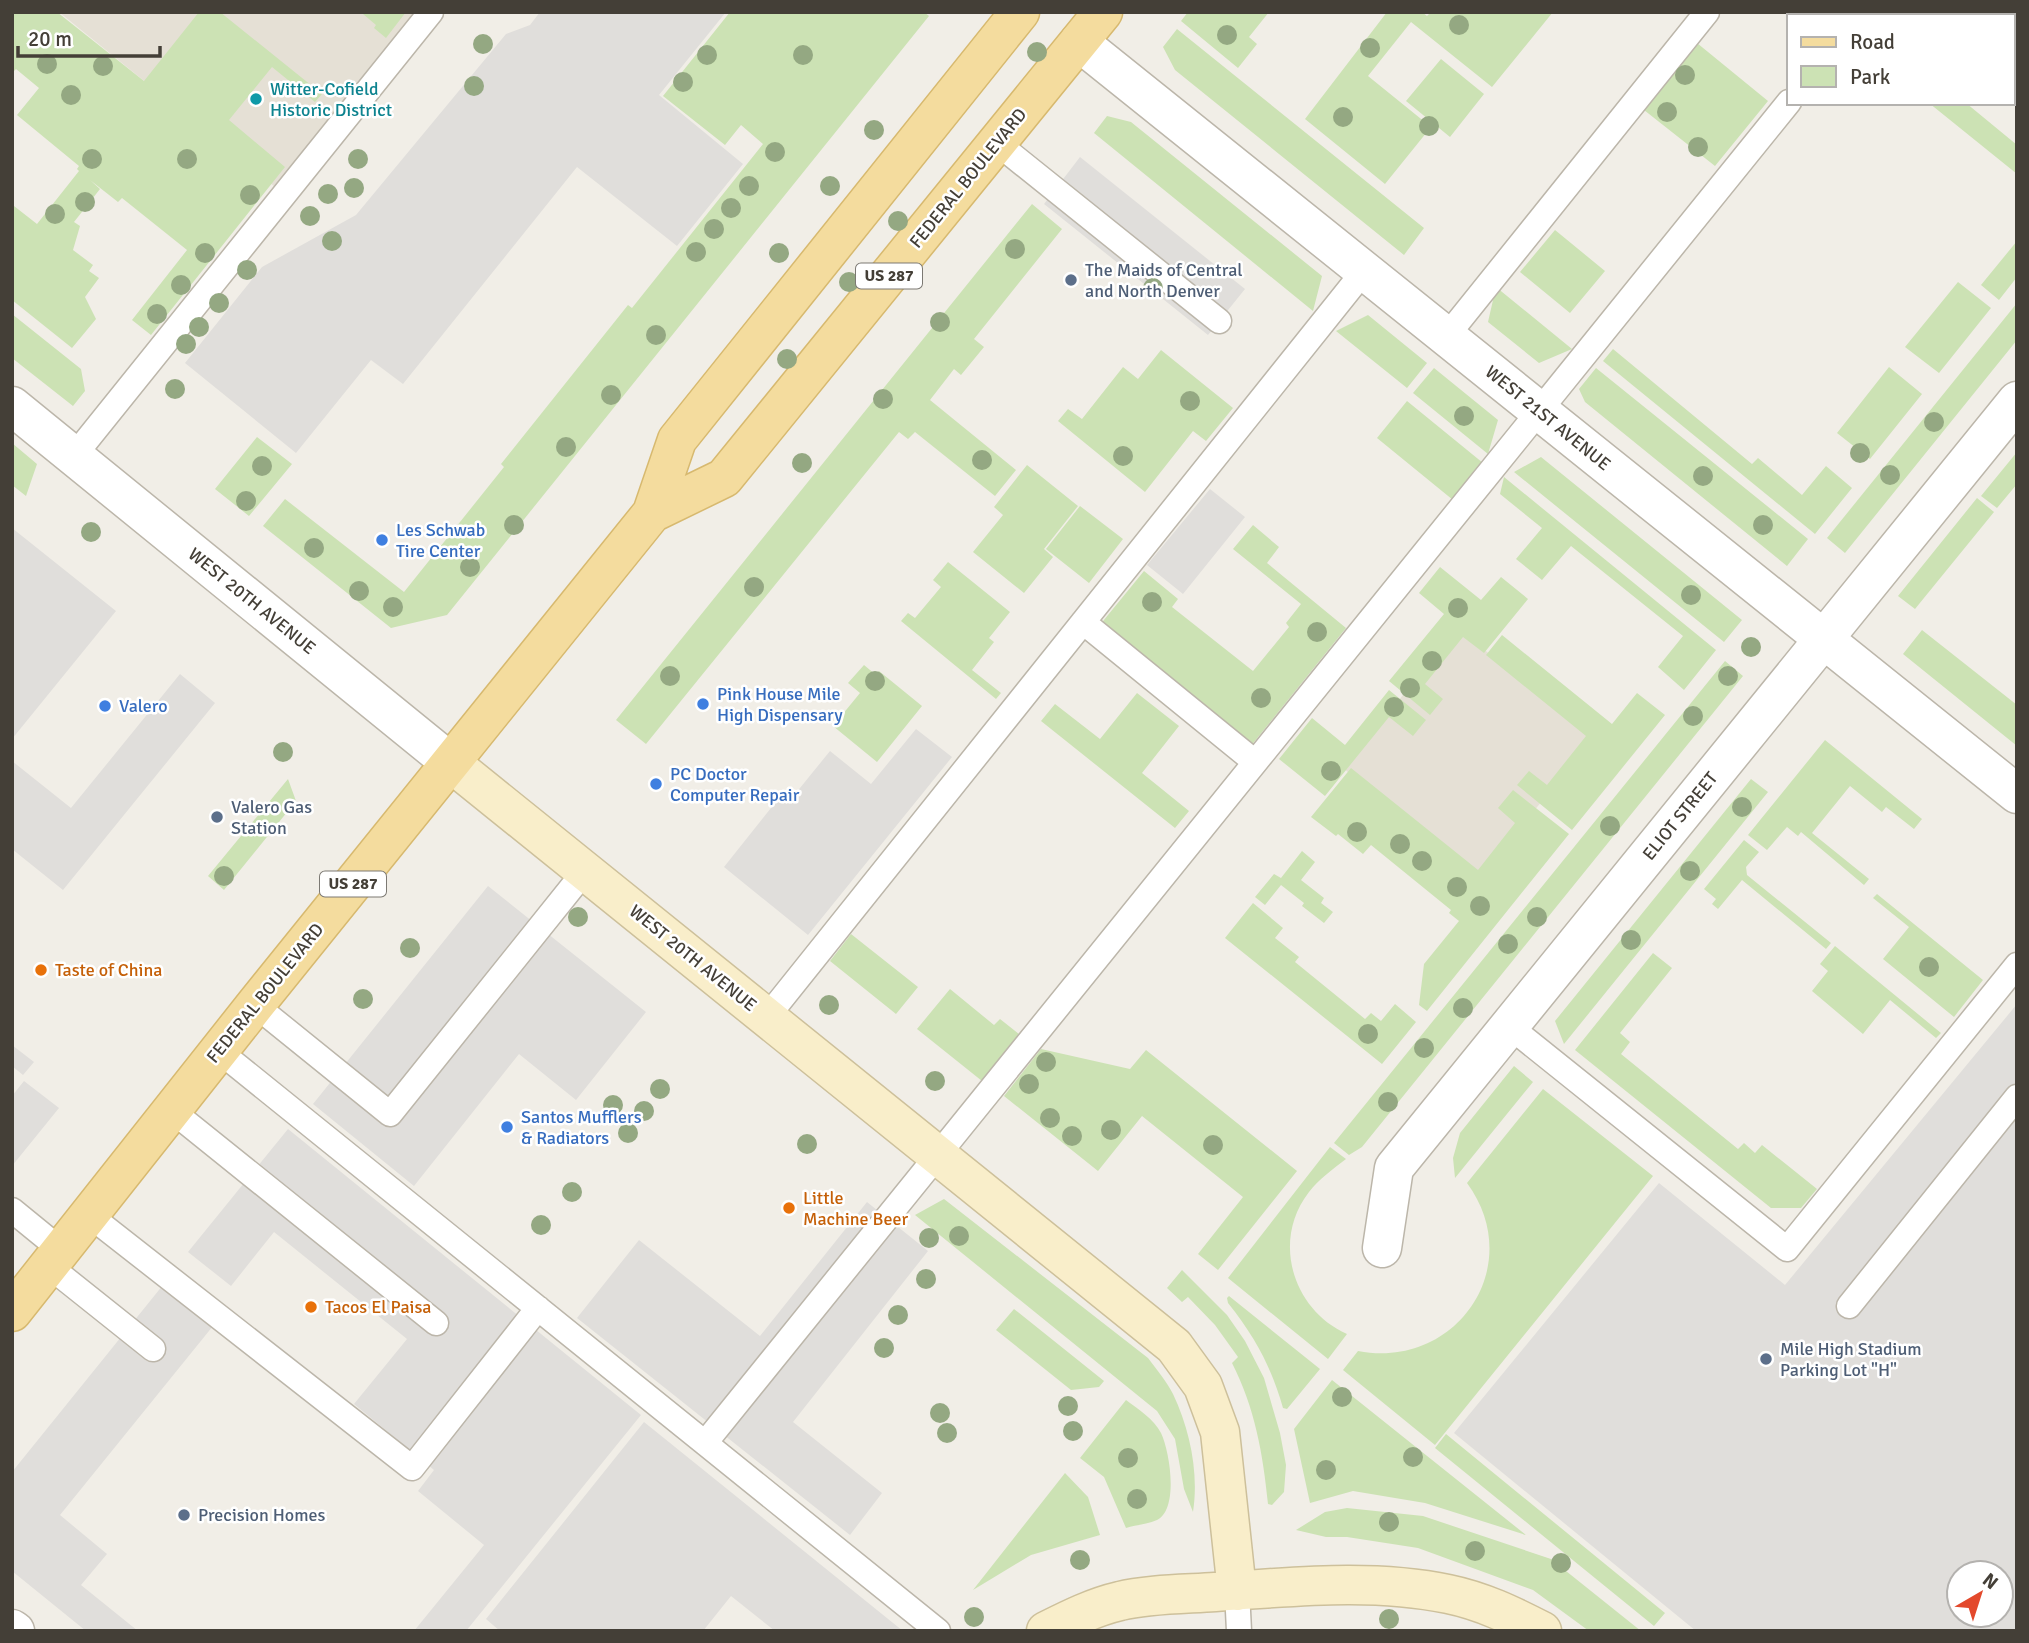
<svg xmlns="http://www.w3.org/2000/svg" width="2029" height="1643" viewBox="0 0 2029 1643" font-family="Signika,sans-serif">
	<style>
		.residential { fill: #e5e0d5 }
		.green { fill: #cce2b4 }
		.parking { fill: #e0dedb; fill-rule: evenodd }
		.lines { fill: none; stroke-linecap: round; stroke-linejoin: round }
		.lane-casing { stroke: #bcb6aa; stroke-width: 27 }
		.street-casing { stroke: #bcb6aa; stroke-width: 41 }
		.secondary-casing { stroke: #cdc09b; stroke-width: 41 }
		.primary-casing { stroke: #d7b96f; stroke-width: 41 }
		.lane { stroke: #fff; stroke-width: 24 }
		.street { stroke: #fff; stroke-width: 38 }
		.secondary { stroke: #f9eeca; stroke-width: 38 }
		.primary { stroke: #f4dc9e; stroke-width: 38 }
		.tree { fill: #94a882 }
		.culture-dot { fill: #0f9aa8; stroke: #fff; stroke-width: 2.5 }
		.service-dot { fill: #5c6f8a; stroke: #fff; stroke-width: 2.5 }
		.shop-dot { fill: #3f7fe0; stroke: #fff; stroke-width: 2.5 }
		.food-dot { fill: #e8710a; stroke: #fff; stroke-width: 2.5 }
		.labels { text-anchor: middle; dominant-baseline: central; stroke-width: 5; stroke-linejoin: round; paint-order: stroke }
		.shield { fill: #fff; stroke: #7c7973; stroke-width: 2 }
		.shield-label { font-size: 16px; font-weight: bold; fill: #443f37 }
		.culture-label { font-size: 18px; fill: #0d838f; stroke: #fff; text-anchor: start }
		.street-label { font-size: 18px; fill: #443f37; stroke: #fff }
		.service-label { font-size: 18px; fill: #4e5e75; stroke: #fff; text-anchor: start }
		.shop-label { font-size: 18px; fill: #366cbe; stroke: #fff; text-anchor: start }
		.food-label { font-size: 18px; fill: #c56008; stroke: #fff; text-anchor: start }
	</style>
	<rect width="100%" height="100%" fill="#f1eee7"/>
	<path class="residential" d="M59,12h357l-141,175z
		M1458,628l135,111 -115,140 -135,-111z"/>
	<path class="green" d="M12,12h45l87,69 55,-69h21l102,82 -7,8 -43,-35 -43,53 56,47 -134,168 -19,-15 55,-70 -65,-52 -4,4 -28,-22 10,9 -26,33 6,4 -7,24 20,15 -4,6 10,7 -14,19 11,22 -24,29 -60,-48v-92l2,-2 23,18 42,-53 -2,-2 2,-3 -62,-51 22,-27 -23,-19 -4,4z
		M365,12h41l-20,26 -12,-10 2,-3 -13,-11z
		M730,12h194l5,4 -482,599 -56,13 -128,-102 22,-27 119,93 100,-125 -3,-3 127,-159 4,3 131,-164 -22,-19 -16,20 -62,-49z
		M1188,12h81l-20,25 8,7 -19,24 -57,-47z
		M1387,12h35l5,4 4,-4h122l-61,75 -81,-65 -43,54 63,51 -46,57 -80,-65z
		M1897,12h88l4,4h-95z
		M1177,29l247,199 -20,27 -229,-185 -12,-23z
		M1697,43l71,58 -53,65 -71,-56z
		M1441,59l43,35 -34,43 -44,-36z
		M1929,103h37l51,42v29z
		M1107,116l24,6 191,154 -9,35 -219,-178z
		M1032,204l30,25 -88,110 10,8 -23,28 -7,-6 -24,31 86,70 -21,26 -80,-64 -7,7 -9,-7 -253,312 -30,-24z
		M1555,230l50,41 -35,42 -50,-41z
		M2017,241v36l-18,23 -18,-15z
		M1958,282l33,26 -52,65 -34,-26z
		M1496,287l76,62 -33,14 -51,-41z
		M2017,303v37l-172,213 -18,-15z
		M12,314l69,55 4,22 -12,15 -61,-48z
		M1368,315l59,48 -20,25 -71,-57z
		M1613,349l139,115 6,-6 44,37 24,-29 26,22 -37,46 -212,-173z
		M1161,350l72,58 -27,33 -13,-10 -48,61 -87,-71 10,-12 14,10 41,-52 15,12z
		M1889,367l33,27 -52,65 -33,-26z
		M1434,368l64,52 -10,34 -75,-61z
		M1596,368l212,171 -21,27 -202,-164 -6,-13z
		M1407,401l76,62 -30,37 -76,-62z
		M257,437l35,27 -43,52 -34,-27z
		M12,443l25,21 -11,32 -14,-11z
		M2017,452v32l-20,24 -16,-12z
		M1541,457l201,163 -18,22 -210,-170z
		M1027,465l51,41 -34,43 9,8 -29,36 -51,-41 30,-37 -9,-8z
		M1504,477l212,173 -32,40 -26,-23 25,-31 -112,-90 -29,34 -26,-21 26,-31 -42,-34z
		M1977,498l17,14 -79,97 -17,-13z
		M1080,506l43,33 -34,44 -43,-34z
		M1253,525l26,22 -12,16 79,65 -96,119 -151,-121 45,-55 34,28 -6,8 81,64 36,-44 -3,-4 15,-19 -68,-55z
		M948,562l62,50 -21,26 5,4 -22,28 29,23 -5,6 -95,-78 7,-8 7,5 26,-31 -8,-7z
		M1440,567l41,33 20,-23 27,22 -44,54 -21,-16 -38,47 18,15 -13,16 -41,-34 55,-67 -25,-21z
		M1922,630l95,75v41l-114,-92z
		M1502,635l110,89 25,-31 28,22 -93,115 -55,-45 12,-14 18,14 39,-49 -100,-81z
		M1725,661l18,15 -381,471 -13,8 -15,-12z
		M864,665l12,10 3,-4 43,35 -45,56 -44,-36 27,-33 -12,-10z
		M1389,690l37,30 -13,16 -24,-19 -64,79 -46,-37 33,-41 33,27z
		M1137,693l42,33 -37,47 47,38 -14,17 -134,-107 14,-17 45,35z
		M1825,740l97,79 -8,10 -28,-22 -4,5 -32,-26 -38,47 57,46 -5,6 -63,-53 -3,4 -11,-9 -20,23 -19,-15z
		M1351,768l127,102 37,-47 -17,-15 15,-18 56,44 -142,177 -8,-6 5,-41 35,-43 -10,-8 2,-3 -80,-65 -8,9 -25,-20 -2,2 -25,-19z
		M288,779l8,22 -72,89 -16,-14z
		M1751,779l17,13 -204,252 -9,-23z
		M1744,840l15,12 -13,15 1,8 84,68 -5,6 -84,-69 -24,29 -6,-5 4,-5 -12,-10z
		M1302,851l13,11 -14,18 23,18 -3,5 12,9 -9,11 -22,-17 2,-3 -23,-18 -16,20 -10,-8 19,-23 7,4z
		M1877,894l106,86 -29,37 -71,-58 26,-32 -36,-29z
		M1253,903l30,25 -8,10 24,19 -4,5 70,57 6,-6 10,8 14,-17 21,18 -34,42 -157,-126z
		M851,934l67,53 -22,27 -66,-53z
		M1835,946l106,87 -5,5 -46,-38 -27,34 -51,-43 16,-20 -8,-7z
		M1653,953l19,15 -52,65 10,9 -9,12 117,95 6,-6 11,10 7,-8 55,44 -16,19h-30l-196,-158z
		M950,989l44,36 6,-6 19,15 -37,47 -65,-52z
		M1041,1049l89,20 16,-19 151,121 -79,99 -20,-16 45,-57 -101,-81 -44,55 -94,-75z
		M1514,1066l19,16 -78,96 -2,-20 7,-25z
		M1543,1089l110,87 -218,269 -92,-75 15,-19c98,19 170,-85 109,-168z
		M1330,1147l16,12c-13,10 -27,20 -37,33 -38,49 -16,118 38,142l-19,25 -100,-81z
		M944,1199l204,159c9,12 19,24 25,36 17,36 26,79 20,118l-9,-23 -9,-50 -18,-28 -242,-196z
		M1182,1270l45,45 18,26 19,37 16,55 6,32 -2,27 -12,13 -4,-1c-5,-50 -13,-96 -36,-141l6,-6 -23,-32 -27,-28 -6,5 -15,-14z
		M1229,1296l91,73 -33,40 -4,-1c-12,-42 -28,-71 -55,-105l-1,-5z
		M1014,1309l90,72 -5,6 -28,3 -75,-60z
		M1332,1380l194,155 -101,-32 -72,-12 -43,12 -16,-74z
		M1126,1400c12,9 28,19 35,33 9,19 18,76 -4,87 -9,4 -21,5 -31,8l-22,-51 -24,-19z
		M1446,1434l219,179 -11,13 -219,-178z
		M1065,1473l23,24 12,38 -69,20 -58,35z
		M1347,1508l76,8 128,43 90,72h-52l-56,-41 -115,-42 -71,-11h-21l-30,-7 29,-18z"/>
	<path class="parking" d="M540,12h186l-67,83 84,69 -66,82 -100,-79 -174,217 -32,-24 -75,93 -111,-90 77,-96 94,-52 150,-181 24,-9z
		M1080,157l165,132 -37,46 -164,-131z
		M1210,489l35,28 -62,77 -36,-29z
		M12,528l104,83 -104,128z
		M180,674l35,29 -152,187 -51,-41v-88l59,47z
		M916,729l36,28 -144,178 -84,-68 55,-69 8,6 43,-53 41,33z
		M488,886l158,126 -70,88 -57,-46 -105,132 -101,-82z
		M2017,1004v627h-321l-242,-198 205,-250 126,102zM1959,1573h42v42h-42z
		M12,1045l22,17 -11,13 -11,-9z
		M24,1081l35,27 -47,58v-70z
		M288,1129l353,286 -175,216h-52l70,-86 -66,-54 16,-21 -80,-66 53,-65 -133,-107 -43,54 -43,-34z
		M867,1202l61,49 -135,171 89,71 -32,42 -273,-217 62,-78 121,96z
		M163,1285l50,41 -153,189 47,39 -26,31 57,46h-52l-74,-60v-99z
		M644,1422l259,209h-128l-44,-35 -28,35h-203l-14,-12z"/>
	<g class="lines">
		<defs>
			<path id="lane" d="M1803,12l5,4
				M1859,16l3,-4
				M997,143l222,178
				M1446,337l261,-325
				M74,456l357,-444
				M1083,622l172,140
				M255,1005l135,109 195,-243
				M767,1017l597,-746
				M1509,1026l278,223 230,-284
				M219,1051l719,580
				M171,1110l265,213
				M12,1210l49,40
				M89,1215l323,253 126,-160
				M49,1266l104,83
				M1849,1306l168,-209
				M705,1443l1084,-1341
				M1237,1591l2,40"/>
			<path id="street" d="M1079,42l938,752
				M12,406l439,357
				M1382,1248l12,-80 623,-767
				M12,1629l3,2"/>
			<path id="secondary" d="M451,763l723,583 29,40 17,46 17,159
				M1046,1631c24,-12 48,-24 74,-30 27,-7 67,-7 95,-9 77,-5 157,-14 233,2 34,7 63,21 94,37"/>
			<path id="primary" d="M652,513l72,-35 379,-466
				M12,1312l243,-307 397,-492 25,-73 343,-428"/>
		</defs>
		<use href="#lane" class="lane-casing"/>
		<use href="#street" class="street-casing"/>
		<use href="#secondary" class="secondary-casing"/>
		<use href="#primary" class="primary-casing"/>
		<use href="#lane" class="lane"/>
		<use href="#street" class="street"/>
		<use href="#secondary" class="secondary"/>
		<use href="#primary" class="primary"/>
	</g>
	<g class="tree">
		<circle cx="1459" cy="25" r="10"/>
		<circle cx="1227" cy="35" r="10"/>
		<circle cx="483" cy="44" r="10"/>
		<circle cx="1370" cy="48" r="10"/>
		<circle cx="1037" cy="52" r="10"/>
		<circle cx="707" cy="55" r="10"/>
		<circle cx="803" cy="55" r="10"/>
		<circle cx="47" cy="64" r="10"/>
		<circle cx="103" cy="66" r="10"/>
		<circle cx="1685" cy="75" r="10"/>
		<circle cx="683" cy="82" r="10"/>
		<circle cx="474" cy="86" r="10"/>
		<circle cx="71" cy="95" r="10"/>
		<circle cx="1667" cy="112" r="10"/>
		<circle cx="1343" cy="117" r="10"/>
		<circle cx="1429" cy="126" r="10"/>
		<circle cx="874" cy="130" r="10"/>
		<circle cx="1698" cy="147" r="10"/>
		<circle cx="775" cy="152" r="10"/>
		<circle cx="92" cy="159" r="10"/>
		<circle cx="187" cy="159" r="10"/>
		<circle cx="358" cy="159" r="10"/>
		<circle cx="749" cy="186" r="10"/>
		<circle cx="830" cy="186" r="10"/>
		<circle cx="354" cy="188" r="10"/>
		<circle cx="328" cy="194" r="10"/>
		<circle cx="250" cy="195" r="10"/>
		<circle cx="85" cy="202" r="10"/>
		<circle cx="731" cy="208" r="10"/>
		<circle cx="55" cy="214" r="10"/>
		<circle cx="310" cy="216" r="10"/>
		<circle cx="898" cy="221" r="10"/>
		<circle cx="714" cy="229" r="10"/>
		<circle cx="332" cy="241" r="10"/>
		<circle cx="1015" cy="249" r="10"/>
		<circle cx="696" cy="252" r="10"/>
		<circle cx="205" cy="253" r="10"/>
		<circle cx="779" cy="253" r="10"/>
		<circle cx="247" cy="270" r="10"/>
		<circle cx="849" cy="282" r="10"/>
		<circle cx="181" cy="285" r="10"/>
		<circle cx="1153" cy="288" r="10"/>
		<circle cx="219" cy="303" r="10"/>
		<circle cx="157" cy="314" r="10"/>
		<circle cx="940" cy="322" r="10"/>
		<circle cx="199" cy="327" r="10"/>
		<circle cx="656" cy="335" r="10"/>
		<circle cx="186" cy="344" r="10"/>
		<circle cx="787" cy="359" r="10"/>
		<circle cx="175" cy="389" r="10"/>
		<circle cx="611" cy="395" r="10"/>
		<circle cx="883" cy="399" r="10"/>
		<circle cx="1190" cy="401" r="10"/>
		<circle cx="1464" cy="416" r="10"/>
		<circle cx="1934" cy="422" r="10"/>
		<circle cx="566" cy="447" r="10"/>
		<circle cx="1860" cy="453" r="10"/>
		<circle cx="1123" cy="456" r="10"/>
		<circle cx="982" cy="460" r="10"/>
		<circle cx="802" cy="463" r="10"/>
		<circle cx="262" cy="466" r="10"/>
		<circle cx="1890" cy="475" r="10"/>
		<circle cx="1703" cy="476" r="10"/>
		<circle cx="246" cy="501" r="10"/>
		<circle cx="514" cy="525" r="10"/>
		<circle cx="1763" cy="525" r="10"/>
		<circle cx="91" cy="532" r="10"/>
		<circle cx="314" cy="548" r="10"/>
		<circle cx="470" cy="567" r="10"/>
		<circle cx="754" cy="587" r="10"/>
		<circle cx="359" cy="591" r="10"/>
		<circle cx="1691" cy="595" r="10"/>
		<circle cx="1152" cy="602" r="10"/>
		<circle cx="393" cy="607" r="10"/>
		<circle cx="1458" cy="608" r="10"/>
		<circle cx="1317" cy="632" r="10"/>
		<circle cx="1751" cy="647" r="10"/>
		<circle cx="1432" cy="661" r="10"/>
		<circle cx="670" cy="676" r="10"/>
		<circle cx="1728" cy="676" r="10"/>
		<circle cx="875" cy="681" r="10"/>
		<circle cx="1410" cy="688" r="10"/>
		<circle cx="1261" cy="698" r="10"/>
		<circle cx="1394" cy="707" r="10"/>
		<circle cx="1693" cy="716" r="10"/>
		<circle cx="283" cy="752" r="10"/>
		<circle cx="1331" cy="771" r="10"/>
		<circle cx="1742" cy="807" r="10"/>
		<circle cx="1610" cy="826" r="10"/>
		<circle cx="1357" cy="832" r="10"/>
		<circle cx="1400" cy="844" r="10"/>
		<circle cx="1422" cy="861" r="10"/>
		<circle cx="1690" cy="871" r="10"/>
		<circle cx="224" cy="876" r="10"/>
		<circle cx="1457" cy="887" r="10"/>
		<circle cx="1480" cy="906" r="10"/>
		<circle cx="578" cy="917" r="10"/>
		<circle cx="1537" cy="917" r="10"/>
		<circle cx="1631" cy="940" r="10"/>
		<circle cx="1508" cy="944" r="10"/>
		<circle cx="410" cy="948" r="10"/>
		<circle cx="1929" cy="967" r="10"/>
		<circle cx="363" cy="999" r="10"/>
		<circle cx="829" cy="1005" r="10"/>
		<circle cx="1463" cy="1008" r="10"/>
		<circle cx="1368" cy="1034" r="10"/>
		<circle cx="1424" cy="1048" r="10"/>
		<circle cx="1046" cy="1062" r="10"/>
		<circle cx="935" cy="1081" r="10"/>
		<circle cx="1029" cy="1084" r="10"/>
		<circle cx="660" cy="1089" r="10"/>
		<circle cx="1388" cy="1102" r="10"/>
		<circle cx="613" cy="1105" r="10"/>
		<circle cx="644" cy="1111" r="10"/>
		<circle cx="1050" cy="1118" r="10"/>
		<circle cx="1111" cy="1130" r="10"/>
		<circle cx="628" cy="1133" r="10"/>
		<circle cx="1072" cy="1136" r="10"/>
		<circle cx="807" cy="1144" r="10"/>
		<circle cx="1213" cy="1145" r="10"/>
		<circle cx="572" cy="1192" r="10"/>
		<circle cx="541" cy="1225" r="10"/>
		<circle cx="959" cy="1236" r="10"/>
		<circle cx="929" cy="1238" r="10"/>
		<circle cx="926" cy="1279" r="10"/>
		<circle cx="898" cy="1315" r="10"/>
		<circle cx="884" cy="1348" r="10"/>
		<circle cx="1342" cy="1397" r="10"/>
		<circle cx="1068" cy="1406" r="10"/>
		<circle cx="940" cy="1413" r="10"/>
		<circle cx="1073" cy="1431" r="10"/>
		<circle cx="947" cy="1433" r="10"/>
		<circle cx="1413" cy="1457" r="10"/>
		<circle cx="1128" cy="1458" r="10"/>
		<circle cx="1326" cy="1470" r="10"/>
		<circle cx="1137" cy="1499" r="10"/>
		<circle cx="1389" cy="1522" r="10"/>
		<circle cx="1475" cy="1551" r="10"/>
		<circle cx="1080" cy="1560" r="10"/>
		<circle cx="1561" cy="1563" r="10"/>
		<circle cx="974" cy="1617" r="10"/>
		<circle cx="1389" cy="1619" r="10"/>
	</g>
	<circle class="culture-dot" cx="256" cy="99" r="7"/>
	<g class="service-dot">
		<circle cx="1071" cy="280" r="7"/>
		<circle cx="217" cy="817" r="7"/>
		<circle cx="1766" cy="1359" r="7"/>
		<circle cx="184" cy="1515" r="7"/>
	</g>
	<g class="shop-dot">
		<circle cx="382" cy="540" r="7"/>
		<circle cx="703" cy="704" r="7"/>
		<circle cx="105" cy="706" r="7"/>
		<circle cx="656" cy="784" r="7"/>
		<circle cx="507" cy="1127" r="7"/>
	</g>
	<g class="food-dot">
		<circle cx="41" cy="970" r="7"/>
		<circle cx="789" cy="1208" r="7"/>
		<circle cx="311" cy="1307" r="7"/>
	</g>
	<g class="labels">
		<g class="shield">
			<rect x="856" y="263.5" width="66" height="25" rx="5"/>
			<rect x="320" y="871.5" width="66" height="25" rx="5"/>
		</g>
		<g class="shield-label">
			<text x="889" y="276">US 287</text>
			<text x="353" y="884">US 287</text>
		</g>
		<g class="culture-label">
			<text x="270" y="89">Witter-Cofield<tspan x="270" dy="21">Historic District</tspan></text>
		</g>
		<g class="street-label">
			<text transform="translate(968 178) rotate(-51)">FEDERAL BOULEVARD</text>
			<text transform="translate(1548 418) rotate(39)">WEST 21ST AVENUE</text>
			<text transform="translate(252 601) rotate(39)">WEST 20TH AVENUE</text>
			<text transform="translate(1680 816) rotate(-51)">ELIOT STREET</text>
			<text transform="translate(693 958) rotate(39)">WEST 20TH AVENUE</text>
			<text transform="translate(265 993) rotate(-51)">FEDERAL BOULEVARD</text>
		</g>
		<g class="service-label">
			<text x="1085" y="270">The Maids of Central<tspan x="1085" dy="21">and North Denver</tspan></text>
			<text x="231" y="807">Valero Gas<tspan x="231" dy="21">Station</tspan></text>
			<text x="1780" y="1349">Mile High Stadium<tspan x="1780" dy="21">Parking Lot "H"</tspan></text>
			<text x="198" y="1515">Precision Homes</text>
		</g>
		<g class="shop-label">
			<text x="396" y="530">Les Schwab<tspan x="396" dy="21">Tire Center</tspan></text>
			<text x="717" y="694">Pink House Mile<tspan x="717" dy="21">High Dispensary</tspan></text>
			<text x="119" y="706">Valero</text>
			<text x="670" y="774">PC Doctor<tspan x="670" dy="21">Computer Repair</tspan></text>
			<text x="521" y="1117">Santos Mufflers<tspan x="521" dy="21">&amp; Radiators</tspan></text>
		</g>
		<g class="food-label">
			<text x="55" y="970">Taste of China</text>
			<text x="803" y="1198">Little<tspan x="803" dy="21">Machine Beer</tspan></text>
			<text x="325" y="1307">Tacos El Paisa</text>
		</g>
	</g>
	<rect width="2029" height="1643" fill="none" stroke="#443f37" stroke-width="28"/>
	<rect x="1787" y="14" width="228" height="91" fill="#ffffff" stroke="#b4b2af" stroke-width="2"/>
	<rect x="1801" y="37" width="35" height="10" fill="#f4dc9e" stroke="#b4b2af" stroke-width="2"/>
	<text x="1850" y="49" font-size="21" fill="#443f37">Road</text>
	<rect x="1801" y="66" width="35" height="21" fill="#cce2b4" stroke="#b4b2af" stroke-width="2"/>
	<text x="1850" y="84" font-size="21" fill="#443f37">Park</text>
	<g transform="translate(1980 1594) rotate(39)"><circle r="33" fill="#ffffff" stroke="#b4b2af" stroke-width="2"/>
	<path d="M0-5L12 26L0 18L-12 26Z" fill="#e3492c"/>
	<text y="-10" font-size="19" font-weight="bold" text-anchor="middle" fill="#443f37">N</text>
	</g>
	<path d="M18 46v10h142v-10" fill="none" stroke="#443f37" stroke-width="3.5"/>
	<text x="28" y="46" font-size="21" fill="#443f37" stroke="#ffffff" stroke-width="5" paint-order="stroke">20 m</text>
</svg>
